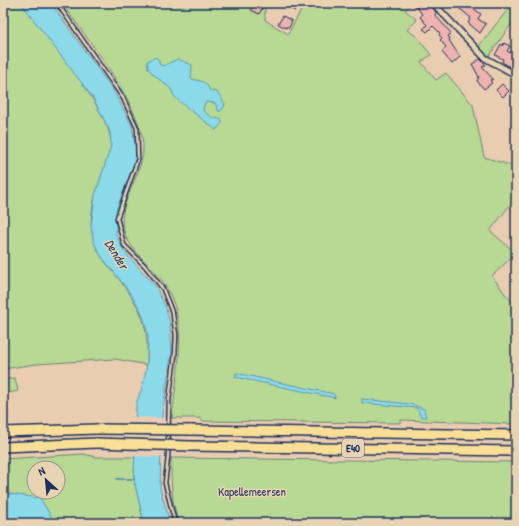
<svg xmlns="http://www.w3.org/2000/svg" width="519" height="526" viewBox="0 0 519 526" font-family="'Patrick Hand',sans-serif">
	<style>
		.green { fill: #b7d993; stroke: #698478; fill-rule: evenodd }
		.water { fill: #8bdae9; stroke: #5e96b1 }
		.pier { fill: #e9cdb1 }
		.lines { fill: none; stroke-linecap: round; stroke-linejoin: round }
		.stream { stroke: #5e96b1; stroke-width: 2 }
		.building { fill: #eeb3ae; stroke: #1b2f5e }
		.lane-casing { stroke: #1b2f5e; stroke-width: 5.5 }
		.street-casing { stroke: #1b2f5e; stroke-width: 8 }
		.highway-casing { stroke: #1b2f5e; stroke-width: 12 }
		.lane { stroke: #e8d4b2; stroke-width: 2.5 }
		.street { stroke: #e8d4b2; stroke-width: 5 }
		.highway { stroke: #f9df96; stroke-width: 9 }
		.highway-bridge-casing { stroke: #1b2f5e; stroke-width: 12; stroke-linecap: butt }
		.highway-bridge { stroke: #f9df96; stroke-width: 9 }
		.labels { text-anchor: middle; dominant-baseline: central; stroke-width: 3; stroke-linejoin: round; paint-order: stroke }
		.shield { fill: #e8d4b2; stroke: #586077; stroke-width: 1 }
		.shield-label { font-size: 11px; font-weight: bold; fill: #1b2f5e }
		.park-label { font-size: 12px; fill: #2b4063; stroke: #e8d4b2 }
		.water-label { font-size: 13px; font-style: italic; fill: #26406c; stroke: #e8d4b2 }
	</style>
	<rect width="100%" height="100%" fill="#e9cdb1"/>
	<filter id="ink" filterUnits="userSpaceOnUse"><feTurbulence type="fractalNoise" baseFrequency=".025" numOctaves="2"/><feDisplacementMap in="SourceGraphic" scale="8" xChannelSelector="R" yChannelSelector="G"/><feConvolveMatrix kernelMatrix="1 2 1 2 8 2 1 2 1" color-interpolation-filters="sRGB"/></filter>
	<g filter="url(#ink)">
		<path class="green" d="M3,3h18c21,28 92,110 90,142 0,6 -4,14 -6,20 -8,25 -20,53 -10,79 4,12 13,21 20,30 26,33 34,48 32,91l-32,-6 -79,5 -33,5z
			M62,3h203v17l23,14 17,-31h107l-7,7 12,10 -10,10 9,6 15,19 -10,7 15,18 10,-7 27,32 11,52 32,10v30l-26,34 26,22 -24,23 14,19 10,11v118l-115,-4v3l-200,-2 -1,-3h-28c4,-45 19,-96 -9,-136 -13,-19 -35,-31 -40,-55 -5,-24 18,-50 20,-75 4,-42 -58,-115 -81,-149z
			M513,3h3v14l-27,39 -11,-9z
			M15,378l3,13 -15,3v-14z
			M83,454l13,3h39l-1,23 10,43h-141v-64zM34,468h24v24h-24z
			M171,458l345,4v61h-337c-8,-22 -8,-42 -8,-65z"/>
		<path class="water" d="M21,3h30l64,90 17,33 4,24 -1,11 -19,50v23l8,17 32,36 9,19 5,17 2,27 -10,66 -2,72 10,35h-26l-10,-43 2,-76 6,-16 5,-23 1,-28 -3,-14 -5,-14 -13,-20 -26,-33 -7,-13 -3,-17 4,-31 16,-49 -1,-14 -17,-34z
			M156,57l3,3v4l4,2 15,-7 14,6 -1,14c10,2 15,2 19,12l7,1 8,12 -2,5 -4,3 -4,-9 -9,-1 -2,3 -1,6 10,7 8,1 1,4 -6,7 -36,-28 -6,-6 -3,-7 -18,-15 -5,-6 -1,-7z
			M236,373l98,21 1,4 -100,-21z
			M362,399l48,5 14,5 2,8h-5l-4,-9 -55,-5z
			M3,493l37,5 15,25h-52z"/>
		<path class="pier" d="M133,417l31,1 -1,39 -30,-1z"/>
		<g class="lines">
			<path class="stream" d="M117,479h17"/>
		</g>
		<path class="building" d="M254,3h7l-1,3 3,1 -4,7 -8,-4z
			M280,3h20l-5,8z
			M411,3h18l7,9 -1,3 16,18 -3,3 2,3 -1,1 11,17 -8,7 -10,-12 4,-5 -6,-7 2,-2 -3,-3 1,-2 -7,-7 -6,6 -4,-3 4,-4 -7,-8 2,-2 -2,-4z
			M453,3h19l-2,3 11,8 -3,5 8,5 -6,9 -12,-10 3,-5z
			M283,16l9,5 -3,7 -2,-2 -1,2 -8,-4z
			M504,43l6,3 -3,5 9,5v11l-3,-1 -1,2 -10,-6 1,-3 -8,-4 6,-11 2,2z
			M480,59l6,6 -4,2 11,12 -3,2 2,2 -8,6 -7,-8 2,-4 -7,-13z
			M502,84l7,7 -6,6 -7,-7z"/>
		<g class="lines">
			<defs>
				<path id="lane" d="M57,3l66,95 14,30 1,31 -21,59 7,27 21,21 18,23 10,26 3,20 -1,20 -6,45 -1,57 -3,26 10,40"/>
				<path id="street" d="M433,3l52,55 31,17"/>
				<path id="highway" d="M190,430l326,5
					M3,432l94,-3
					M190,446l326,5
					M3,447l94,-4"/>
			</defs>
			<use href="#lane" class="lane-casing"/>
			<use href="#street" class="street-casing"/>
			<use href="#highway" class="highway-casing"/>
			<use href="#lane" class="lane"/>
			<use href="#street" class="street"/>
			<use href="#highway" class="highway"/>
			<defs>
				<path id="highway-bridge" d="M97,429l93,1
					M97,443l93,3"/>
			</defs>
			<use href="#highway-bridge" class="highway-bridge-casing"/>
			<use href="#highway-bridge" class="highway-bridge"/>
		</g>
	</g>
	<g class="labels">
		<rect class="shield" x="342" y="439" width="22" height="18" rx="3"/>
		<g class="shield-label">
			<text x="353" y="448">E40</text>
		</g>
		<g class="park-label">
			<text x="252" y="491">Kapellemeersen</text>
		</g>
		<g class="water-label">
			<text transform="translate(117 254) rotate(58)">Dender</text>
		</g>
	</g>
	<rect width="519" height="526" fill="none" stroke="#e8d4b2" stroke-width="16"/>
	<rect x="8" y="8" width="503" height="510" fill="none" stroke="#1b2f5e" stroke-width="1.5" filter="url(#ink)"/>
	<g transform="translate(46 480) rotate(333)"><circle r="19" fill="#e8d4b2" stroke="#969290"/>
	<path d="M0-3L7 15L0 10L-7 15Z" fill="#1b2f5e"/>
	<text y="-6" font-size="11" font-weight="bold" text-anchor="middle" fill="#1b2f5e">N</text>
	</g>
</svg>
